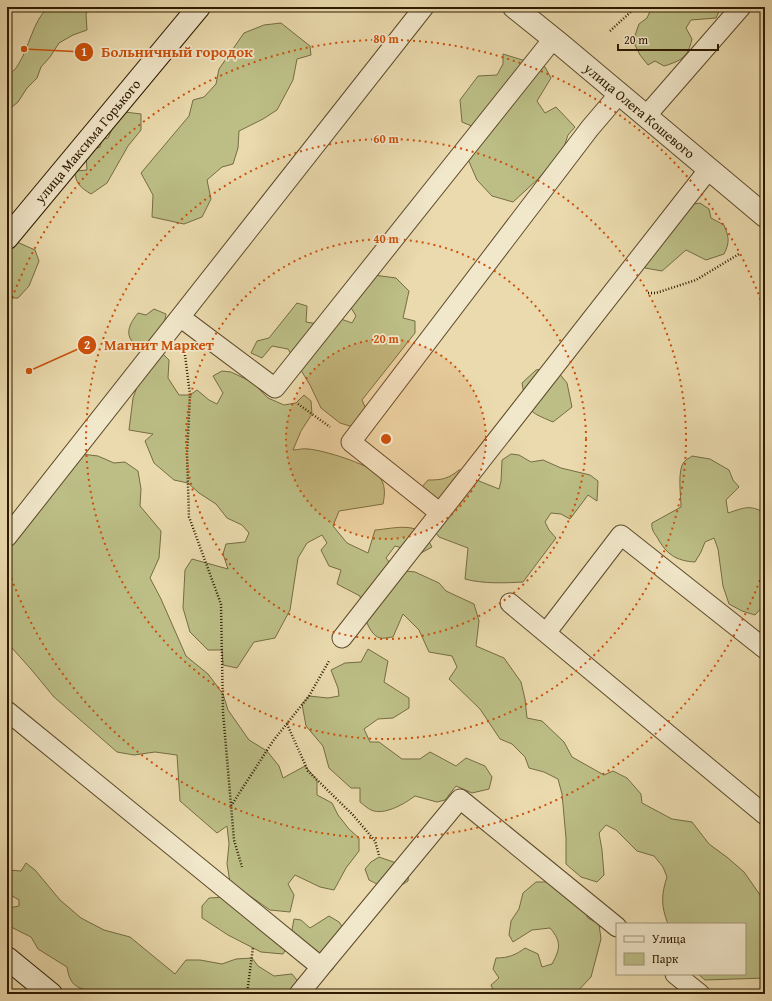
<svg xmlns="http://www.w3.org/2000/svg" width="772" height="1001" viewBox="0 0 772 1001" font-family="'Gentium Book Plus',serif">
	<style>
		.green { fill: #bcbe86; stroke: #756c43 }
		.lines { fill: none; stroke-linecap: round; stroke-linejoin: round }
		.service-casing { stroke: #5d4a2b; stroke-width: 21 }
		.tertiary-casing { stroke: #5d4a2b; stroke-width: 24 }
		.secondary-casing { stroke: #2e1a00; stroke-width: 24 }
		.path { stroke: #2e1a00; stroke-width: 2.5; stroke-dasharray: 1 2; stroke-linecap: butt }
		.service { stroke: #f1e7ca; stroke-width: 19 }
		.tertiary { stroke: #f1e7ca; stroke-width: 22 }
		.secondary { stroke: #f1e7ca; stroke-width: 22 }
		.ring { fill: none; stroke: #cc500a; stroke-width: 2; stroke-dasharray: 2 4 }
		.labels { text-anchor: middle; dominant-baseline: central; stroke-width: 3.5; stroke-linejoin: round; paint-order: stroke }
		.street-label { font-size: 14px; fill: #2e1a00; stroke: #f1e7ca }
		.centre { fill: #cc500a; stroke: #f1e7ca; stroke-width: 2 }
		.ring-label { font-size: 12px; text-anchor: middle; font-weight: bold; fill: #cc500a; stroke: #f1e7ca; stroke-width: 3.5; stroke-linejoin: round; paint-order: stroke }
		.leader { fill: none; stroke: #cc500a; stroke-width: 1.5 }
		.callout-dot { fill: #cc500a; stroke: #f1e7ca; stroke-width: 1.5 }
		.mark-label { font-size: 12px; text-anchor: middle; font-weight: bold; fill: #fff }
		.callout-label { font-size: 15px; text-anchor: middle; font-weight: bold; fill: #cc500a; stroke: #f1e7ca; stroke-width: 3.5; stroke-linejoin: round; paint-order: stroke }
	</style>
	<rect width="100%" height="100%" fill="#eadaad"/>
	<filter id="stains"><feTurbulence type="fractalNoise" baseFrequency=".005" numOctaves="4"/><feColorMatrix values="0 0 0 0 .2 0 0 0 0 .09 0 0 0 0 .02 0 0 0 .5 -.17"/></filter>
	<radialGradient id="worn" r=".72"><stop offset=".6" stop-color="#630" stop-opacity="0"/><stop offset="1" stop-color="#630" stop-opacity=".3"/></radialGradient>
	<path class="green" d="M48,7h42l-4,7 1,16 -14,5 -14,8 -9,14 -9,10 -4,11 -10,10 -9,14 -11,9v-34c4,-4 8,-7 11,-12 12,-19 14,-42 30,-58z
		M652,7h69l-5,11 -25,2 -5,8 6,11c-4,18 -11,22 -28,27l-9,-5 -7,4 -8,-10 -7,-14 6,-17 8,-6z
		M281,23l29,23 1,9 -14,4 -4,21 -16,30 -14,9 -24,12 -1,17 -5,16 -11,3 -15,13 4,19 -9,18 -18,7 -32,-7 1,-22 -12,-22 48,-57 4,-16 11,-3 12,-13 3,-15 25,-36 20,-8z
		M503,54l42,13 6,11 -14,23 8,12 11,-6 19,20 -7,8 -5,15 -25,29 -25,23 -21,-6 -15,-16 -10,-23 14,-27 -19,-8 -2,-22 18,-24 19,-1 6,-11z
		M125,112l16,2v16l-13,16 -21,37 -16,11c-10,-6 -16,-11 -16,-23l12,-1 -1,-14 8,-7 6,-2 2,-8 6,-1 4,-9 3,-11z
		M700,203l9,6 2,9 13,7c5,12 6,17 0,29l-18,6 -20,-10 -24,21 -17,-3 -5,-10 17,-37 12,-17 12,2z
		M17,242l18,8 4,11 -10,25 -11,12h-11v-52z
		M374,275l22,3 13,13 -6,27 12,3v12l-53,67 4,9 -13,18 -13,-4 -19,-15 -11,-23 -22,-36 -16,-3 -10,12 -11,-5 6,-12 12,-3 28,-35 10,3 -1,16 19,3 16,-6 11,4 4,-7 -6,-10z
		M154,309l12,5c-2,17 -11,27 -27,34 -15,-11 -12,-21 -1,-35l8,2z
		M156,347l13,13 -1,18 11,17h11l7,-5 12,10 8,4 6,-11 -10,-17 9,-5 9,1 21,10 16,16 16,7 12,-2 8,-8 7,6 1,13 -11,17 -8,19c5,0 10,-2 15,-1 15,1 61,15 70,26 8,9 7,19 5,29l-44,7 -6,15 14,17 21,10 7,-23c15,-1 35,-7 48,3 4,3 6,9 9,14l-11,6 -26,-7 -9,12 9,12 20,2 24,11 7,8 28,13 5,17 -3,25 28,12 17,24 4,17 2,19 15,3 22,21 8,15 32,18 9,-4 14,7 14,16 1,9 30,16 20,3 17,22 19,14 16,14 21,30v76l-60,2 -7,-6h47v-50h-77c-7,-18 -7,-29 -1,-47l-4,-10 -9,-11 -17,-5 -21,-21 -10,-5 -7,8 3,17 2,25 -7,7 -16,-5 -15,-13v-26l-4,-44 -4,-15 -14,-7 -15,-4 -4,-11 -13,-13 -12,-5 -20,-30 -31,-30 8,-12 -5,-11 -23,-4 -10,-22 -16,-16 -10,23c-3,0 -9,2 -13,1 -13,-4 -18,-30 -20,-42l-23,-12 4,-14 -12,-4 -8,-16 6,-7 -5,-8 -15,8 -9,15 -8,52 -15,28 -21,4 -17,26 -14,-3 -1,-15h-14l-18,-18 -7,-24 2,-38 7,-11 36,10 -5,-15 3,-10 19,-2 4,-9 -7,-8 -15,-7 -11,-14 -17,-11 -11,-10 -14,-3 -20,-17 -9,-22 8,-7 -24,-4 4,-32 8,-22z
		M554,367l13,16 5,24 -19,15c-26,-11 -26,-11 -31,-39l14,-13z
		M73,453l25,3 16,7 11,-1 13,9 3,18 -1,17 21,25 -2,27 -9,20 11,21 25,57 22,18 15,20 5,16 21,30 18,11 12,15 4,12 22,-12 12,14v15l15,8 6,12 11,14 10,9v13l-13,17 -12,22 -14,-3 -25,-12 -7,9 6,11 -4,17 -20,-2 -40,-28 -3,-18 2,-20 -2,-18 -10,7 -37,-32 -3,-46 -22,-3 -21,3 -17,-3 -63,-55 -24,-29 -18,-20 -5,-7v-109z
		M511,454l8,1 12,7 12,-2 18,8 29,7 8,6 -1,20 -9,-6 -18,24 -9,-5 -10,-1 -6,9 4,8 7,8 -33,44c-18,1 -40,2 -58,-3l3,-31 -29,-11 -9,-12 -9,-37 7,-8c14,0 20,-1 31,-10l14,1 6,10 20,8 2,-8 1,-21z
		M692,456l18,3 19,11 4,10 6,7 -13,13 2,13c16,-5 21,-9 37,0v91l-10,11 -13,-4 -13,-7 -6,-18 -5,-37 -4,-11 -9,4 -4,10 -6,10c-19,-1 -29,-8 -38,-25 -3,-4 -6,-8 -5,-14l29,-16c0,-11 -4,-37 3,-45 2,-3 6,-4 8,-6z
		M368,649l20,12 -4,21 25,16v10l-16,10 -15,1 -14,10 6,13h9l23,17h18l10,-7 26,14 10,-8 19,8 7,11 -3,12 -17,4 -16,-7 -11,14 -8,2 -22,-6c-11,8 -28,18 -41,15 -5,-1 -10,-6 -14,-9v-14h-9l-22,-20 -6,-22 -17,-20 -4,-22 7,-8 19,2 11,-2 -1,-8 -7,-18 14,-7 16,-1z
		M379,857l26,9 4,6 -1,9c-17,12 -23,7 -39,-1l-4,-11 6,-7z
		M26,863l9,7 25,30 21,18 23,12 26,7 45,37 11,-14h14l22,4 14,-5 16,-1 6,8 16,10 18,-2 12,15 1,5h-209l-1,-3c-18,-2 -25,-5 -28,-24l-29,-18 -7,-12 -24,-12v-20l2,3 10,-2v-6l-12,-7v-22l1,-1 13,1z
		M558,879l22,24 8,15 11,6 2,15 -10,38 -16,17h-80l-4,-9 8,-7 -6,-9 3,-11c12,0 20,-3 29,-10l13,6 4,13 10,-3c8,-15 10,-22 -2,-36l-18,2 -19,12 -4,-7 2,-14 8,-12 4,-16 13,-11h9z
		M225,897l21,18 10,12 16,9 18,6 -7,12 -22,-2 -33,-17 -26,-17v-12l7,-8z
		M329,916l10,6 9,13 -3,15 -13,20 -19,7 -10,-24 -11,-23 2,-11 7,1 9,8z"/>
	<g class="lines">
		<defs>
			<path id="service" d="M646,116l95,-109
				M180,317l95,71 278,-349
				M440,513l-89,-71 239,-314 29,-34
				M7,537l417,-530
				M510,603l255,212
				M546,633l75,-98 144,114
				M342,638l367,-469
				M7,711l314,256 -22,27
				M321,967l139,-168 157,128
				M675,974l25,20"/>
			<g id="tertiary">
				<path id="s1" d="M514,7l46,37 205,172"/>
			</g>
			<g id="secondary">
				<path id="s2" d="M7,238l192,-231"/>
				<path d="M7,958l44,36"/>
			</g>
		</defs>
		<use href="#service" class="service-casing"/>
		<use href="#tertiary" class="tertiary-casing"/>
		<use href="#secondary" class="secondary-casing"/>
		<path class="path" d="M610,31l26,-24
			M648,293h8l40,-13 43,-26
			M185,355l5,40 -3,59 2,63 32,87 2,108 11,128 8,27
			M298,404l32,23
			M287,724l21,47 45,44 22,26 4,14
			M231,806l42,-65 36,-45 20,-35
			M247,994l6,-47"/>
		<use href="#service" class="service"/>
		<use href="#tertiary" class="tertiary"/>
		<use href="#secondary" class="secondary"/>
	</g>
	<circle cx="386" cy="439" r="100" fill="#cc500a" fill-opacity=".12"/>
	<g class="ring">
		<circle cx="386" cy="439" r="100"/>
		<circle cx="386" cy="439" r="200"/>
		<circle cx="386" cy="439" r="300"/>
		<path d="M764 569A400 400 0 0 1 8 569M8 309A400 400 0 0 1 764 309"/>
	</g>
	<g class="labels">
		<g class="street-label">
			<text stroke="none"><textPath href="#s1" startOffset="163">улица Олега Кошевого</textPath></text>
			<text stroke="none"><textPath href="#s2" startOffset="126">улица Максима Горького</textPath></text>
		</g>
	</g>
	<circle cx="386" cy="439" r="6" class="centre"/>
	<g class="ring-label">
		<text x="386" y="43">80 m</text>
		<text x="386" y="143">60 m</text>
		<text x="386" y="243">40 m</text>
		<text x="386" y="343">20 m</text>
	</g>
	<path class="leader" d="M24 49L84 52M29 371L87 345"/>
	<g class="callout-dot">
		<circle cx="24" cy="49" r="4"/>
		<circle cx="29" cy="371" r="4"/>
		<circle cx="84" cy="52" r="10"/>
		<circle cx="87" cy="345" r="10"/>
	</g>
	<g class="mark-label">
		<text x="84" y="56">1</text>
		<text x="87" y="349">2</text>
	</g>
	<g class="callout-label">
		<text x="177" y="57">Больничный городок</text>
		<text x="159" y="350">Магнит Маркет</text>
	</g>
	<rect width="772" height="1001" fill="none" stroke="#eadaad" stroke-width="24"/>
	<rect x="8" y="8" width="756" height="985" fill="none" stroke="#2e1a00" stroke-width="2"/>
	<rect x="12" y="12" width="748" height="977" fill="none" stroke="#2e1a00"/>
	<rect x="616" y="923" width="130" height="52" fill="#f1e7ca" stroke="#a39579"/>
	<rect x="624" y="936" width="20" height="6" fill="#f1e7ca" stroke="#a39579"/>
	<text x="652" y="943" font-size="12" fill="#2e1a00">Улица</text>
	<rect x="624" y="953" width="20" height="12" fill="#bcbe86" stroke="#a39579"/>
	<text x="652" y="963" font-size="12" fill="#2e1a00">Парк</text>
	<path d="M618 44v6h100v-6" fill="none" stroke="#2e1a00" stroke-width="2"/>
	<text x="624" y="44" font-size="12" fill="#2e1a00" stroke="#f1e7ca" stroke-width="3" paint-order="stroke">20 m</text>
	<rect width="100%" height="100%" filter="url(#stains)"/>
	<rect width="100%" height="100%" fill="url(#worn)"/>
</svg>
